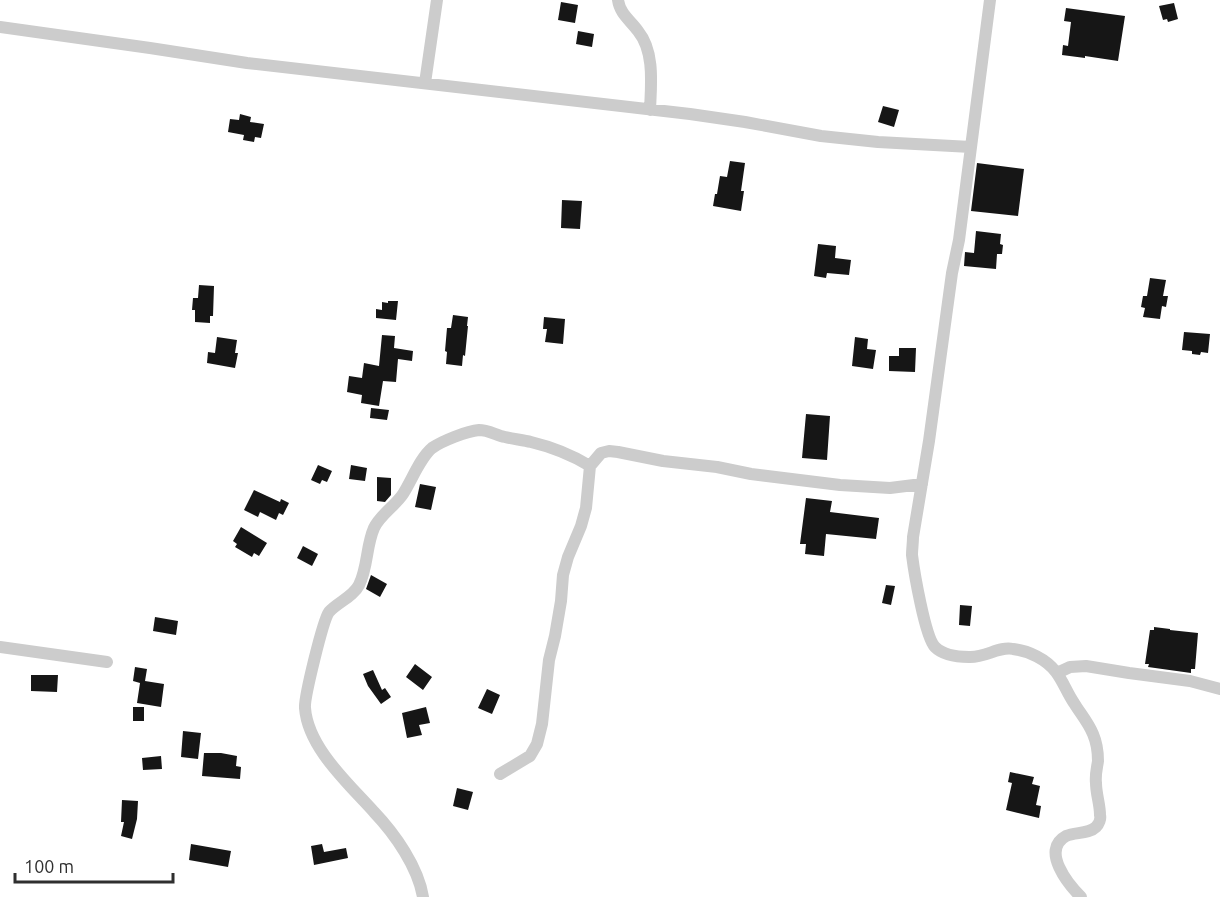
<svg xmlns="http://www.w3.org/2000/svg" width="1220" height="897" viewBox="0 0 1220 897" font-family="Ubuntu,sans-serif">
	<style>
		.building { fill: #161616 }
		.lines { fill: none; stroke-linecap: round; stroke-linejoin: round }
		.minor { stroke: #ccc; stroke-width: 12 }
	</style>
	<rect width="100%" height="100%" fill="#fff"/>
	<path class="building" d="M561,2l17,3 -3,18 -17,-3z
		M1174,3l4,16 -10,3 -1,-3 -4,1 -4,-14z
		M1066,8l59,8 -7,45 -33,-5v2l-23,-3 1,-10 5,1 3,-24 -7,-1z
		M578,31l16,3 -2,13 -16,-3z
		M883,106l16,4 -5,17 -16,-5z
		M240,114l11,3 -1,5 14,2 -3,14 -6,-1 -1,5 -11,-2 1,-5 -16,-3 2,-13 9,1z
		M730,161l15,2 -4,28h3l-3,20 -28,-5 2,-12h2l3,-18 7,1z
		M977,163l47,6 -6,47 -47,-5z
		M562,200l20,1 -2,28 -19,-1z
		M976,231l25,3 -1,10 3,1 -1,9h-5l-1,15 -32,-3 1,-14 9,1z
		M818,244l18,2 -1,12 16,2 -2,15 -22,-2 -1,5 -12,-2z
		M1150,278l16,2 -3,16h5l-2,11 -4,-1 -2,13 -17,-2 2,-9 -4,-1 2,-11h4z
		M199,285l15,1 -1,30h-3v7l-15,-1v-12h-3l1,-12h5z
		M388,301h10l-2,19 -20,-2v-9l6,1v-8l6,1z
		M453,315l15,2 -1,9h1l-3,30 -2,-1 -1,11 -16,-2 1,-12 -2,-1 2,-23h4z
		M544,317l21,2 -2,25 -18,-2 2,-13h-4z
		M1184,332l26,2 -2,19 -7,-1 -1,3 -8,-1v-3l-10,-1z
		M382,335l13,1 -1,12 19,3 -1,10 -14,-2 -2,23 -13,-1 -4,25 -18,-3 1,-8 -15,-3 2,-16 13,2 2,-15 15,3z
		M217,337l20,3 -2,13h3l-3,15 -28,-5 1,-11 7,1z
		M855,337l13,2 -1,10 9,1 -3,19 -21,-3z
		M899,348h17l-1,24 -26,-1v-15h10z
		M371,408l18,2 -2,10 -17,-2z
		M806,414l24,2 -3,44 -25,-2z
		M318,465l14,6 -5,11 -5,-2 -2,4 -9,-4z
		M351,465l16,3 -2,13 -16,-2z
		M377,477l14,1v17l-6,7 -8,-1z
		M420,484l16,3 -5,23 -16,-3z
		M254,490l26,12 1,-3 8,4 -6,12 -4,-2 -3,7 -16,-8 -2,5 -14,-7z
		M806,498l26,3 -2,11 49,6 -3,21 -50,-5 -2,22 -19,-2 1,-10h-6z
		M241,527l26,16 -8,13 -5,-3 -2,4 -17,-10 2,-3 -4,-3z
		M303,546l15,8 -6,12 -15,-8z
		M371,575l16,9 -7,13 -14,-8z
		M886,585l9,1 -4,19 -9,-2z
		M960,605l12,1 -2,20 -11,-1z
		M155,617l23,4 -2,14 -23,-4z
		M1154,627l16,2v1l28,3 -3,36h-4v4l-43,-6 1,-3h-4l5,-34h4z
		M415,664l17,13 -9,13 -17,-13z
		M135,667l12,2 -2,12 19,3 -3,23 -24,-4 3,-20 -7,-2z
		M373,670l9,20 3,-2 6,9 -10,7 -13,-18 -5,-12z
		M31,675h27l-1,17 -26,-1z
		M487,689l13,6 -8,19 -14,-6z
		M133,707h11v14h-11z
		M426,707l4,16 -11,2 3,10 -15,3 -5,-25z
		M183,731l18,2 -3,26 -17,-2z
		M204,753h17l16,3 -1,10 5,1 -1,12 -38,-3z
		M161,756l1,13 -19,1 -1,-12z
		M1010,772l24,5 -2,7 8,2 -4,19 5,1 -2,12 -33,-8 6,-27 -4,-1z
		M457,788l16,4 -5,18 -15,-4z
		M122,800l16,1 -1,18 -5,20 -11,-3 3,-14h-3z
		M191,844l40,7 -3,16 -39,-7z
		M322,844l2,8 22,-4 2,10 -34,7 -3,-19z"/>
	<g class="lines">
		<path class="minor" d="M618,0c2,14 12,20 20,31 17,21 13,54 12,79
			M990,0l-31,240 -7,33 -23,168 -16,96c0,6 -1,12 -1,18 2,16 13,82 23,92 8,8 23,10 34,10 16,1 30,-11 44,-8 16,2 33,10 43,23 7,9 11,21 18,31 6,10 14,19 19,31 3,7 5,19 5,27 -1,7 -3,14 -2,22 0,11 4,21 4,32 1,4 -1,9 -4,12 -7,7 -21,5 -30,9 -26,14 3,49 15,61
			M0,27l150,21 97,15 443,51 55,8 76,14 57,6 93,5
			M425,83l12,-83
			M0,647l107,15
			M1057,673l13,-6 16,-1 43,7 61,8 30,8
			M500,774l30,-18 7,-12 5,-20 7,-64 6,-24 6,-35 2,-26 5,-18 13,-31 5,-18 4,-42 11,-13 8,-2 9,1 45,9 54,6 34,7 89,11 50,3 32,-4
			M423,897c-5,-30 -28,-63 -49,-85 -25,-28 -66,-64 -69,-104 -1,-10 18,-88 24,-96 9,-10 24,-15 30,-27 9,-18 7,-39 15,-57 6,-13 21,-22 29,-34 9,-14 17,-36 29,-46 10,-7 35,-17 47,-18 9,0 17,5 26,7 8,2 18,3 26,5 21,5 41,13 59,24"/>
	</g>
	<path d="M15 873v9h158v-9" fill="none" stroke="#2f2f2f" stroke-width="3"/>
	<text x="24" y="873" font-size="18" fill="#2f2f2f" stroke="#ffffff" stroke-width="4.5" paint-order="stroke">100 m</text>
</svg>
